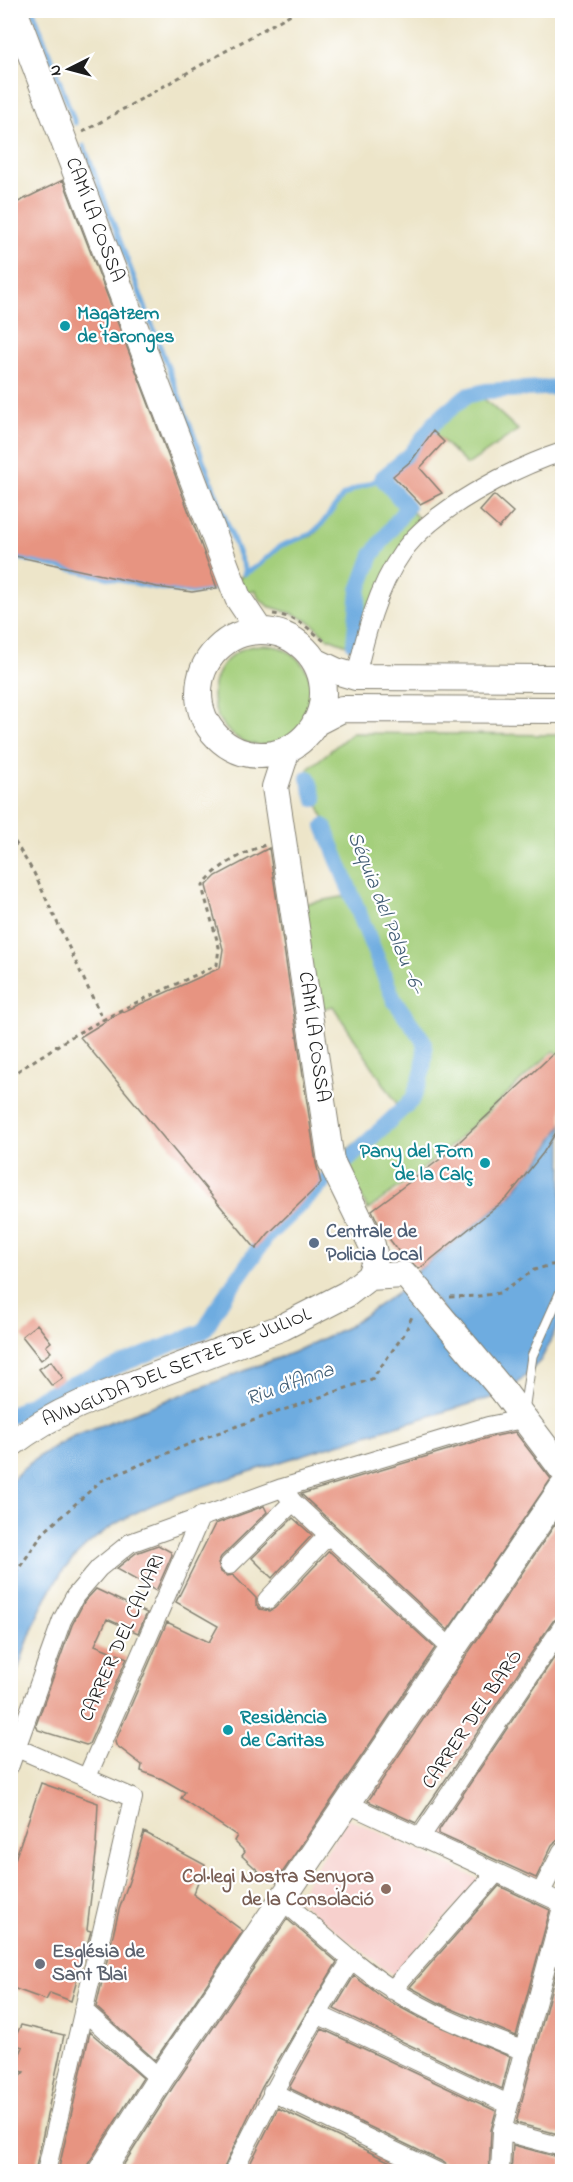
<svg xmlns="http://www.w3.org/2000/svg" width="573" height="2182" viewBox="0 0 573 2182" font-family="'Indie Flower',sans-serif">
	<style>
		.built { fill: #f7d0cd }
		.green { fill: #a4cf7c; stroke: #60764c; stroke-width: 1.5 }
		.water { fill: #6eace0; stroke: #45647e; stroke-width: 1.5 }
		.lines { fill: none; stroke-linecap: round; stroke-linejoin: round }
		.stream { stroke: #6eace0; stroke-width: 5 }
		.canal { stroke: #6eace0; stroke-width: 16 }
		.building { fill: #e79481 }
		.lane-casing { stroke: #848072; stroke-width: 11 }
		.street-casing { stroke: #848072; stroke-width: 20 }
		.secondary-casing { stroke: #848072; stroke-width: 28 }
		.path { stroke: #848072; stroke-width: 3; stroke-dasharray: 4.5 4.5; stroke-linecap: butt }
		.lane { stroke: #fff; stroke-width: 9 }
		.street { stroke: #fff; stroke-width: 18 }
		.secondary { stroke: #fff; stroke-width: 26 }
		.secondary-bridge-casing { stroke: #848072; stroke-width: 28; stroke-linecap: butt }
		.secondary-bridge { stroke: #fff; stroke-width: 26 }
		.culture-dot { fill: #0f9aa8; stroke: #fff; stroke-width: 2 }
		.service-dot { fill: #5c6f8a; stroke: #fff; stroke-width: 2 }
		.education-dot { fill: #8d6e63; stroke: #fff; stroke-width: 2 }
		.worship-dot { fill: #6b7280; stroke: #fff; stroke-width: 2 }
		.labels { text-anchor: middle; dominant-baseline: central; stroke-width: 4.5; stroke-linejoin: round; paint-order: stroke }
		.street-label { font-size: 20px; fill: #1c1c1c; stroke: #fff }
		.culture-label { font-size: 20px; font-weight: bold; fill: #0d838f; stroke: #fff; text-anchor: start }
		.service-label { font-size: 20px; font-weight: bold; fill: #4e5e75; stroke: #fff; text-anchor: start }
		.education-label { font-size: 20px; font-weight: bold; fill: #785e54; stroke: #fff; text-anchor: end }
		.worship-label { font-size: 20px; font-weight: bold; fill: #5b616d; stroke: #fff; text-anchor: start }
		.water-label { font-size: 21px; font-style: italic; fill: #415d74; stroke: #fff }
	</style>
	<rect width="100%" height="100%" fill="#fff"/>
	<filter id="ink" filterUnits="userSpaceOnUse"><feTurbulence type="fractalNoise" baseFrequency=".0167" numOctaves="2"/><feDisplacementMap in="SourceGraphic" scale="12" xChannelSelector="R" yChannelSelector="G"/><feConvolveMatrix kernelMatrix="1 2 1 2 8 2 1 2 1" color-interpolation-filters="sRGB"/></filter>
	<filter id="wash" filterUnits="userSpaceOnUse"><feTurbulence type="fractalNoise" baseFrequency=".008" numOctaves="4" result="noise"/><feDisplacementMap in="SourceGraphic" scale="24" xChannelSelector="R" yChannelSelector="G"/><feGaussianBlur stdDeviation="1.35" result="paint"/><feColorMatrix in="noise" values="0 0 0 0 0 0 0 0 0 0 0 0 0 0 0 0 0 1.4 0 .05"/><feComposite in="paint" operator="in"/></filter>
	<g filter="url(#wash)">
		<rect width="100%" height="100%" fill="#ede5c9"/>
		<path class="built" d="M348,1818l132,62 -87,95 -97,-76z"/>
		<path class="green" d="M475,397h7l36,33 -51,35 -34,-34 14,-15z
			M386,477l37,48 -63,125 -34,-13 -14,-14 -18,-9 -26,-8 -10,-9 -2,-7 -17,6 -6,-15 26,-14 17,-16 12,-8 24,-7 10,-10 22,-29 9,-7z
			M213 695a50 50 0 1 1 100 0a50 50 0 1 1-100 0Z
			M352,733l210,2v322l-7,-6 -3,1 -109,101 -75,57 -27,-55 58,-48 -66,-101 -16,4 -18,-105 53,-10 -43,-116 -1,-10z"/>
		<path class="water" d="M562,1124v192l-21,44 -25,25 -8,5 -94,-116 93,-75 37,-45z
			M404,1288l90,109c-75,22 -149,44 -223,68 -69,23 -148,38 -199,95 -33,37 -45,84 -61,131v-210c18,-20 39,-33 62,-45l221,-84 53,-25z"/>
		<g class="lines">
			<path class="stream" d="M33,10l42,113
				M84,146l162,427
				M10,556l147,32 35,4 25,-5
				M244,574l15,-9 21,-19 31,-12 10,-9 22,-29 10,-6 29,-12"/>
			<path class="canal" d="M354,644l5,-54 13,-35 35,-48 -25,-29 28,-23 25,-33 31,-26 20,-5 76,-4
				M308,778l7,21
				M324,826l70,174 29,40 2,9 -2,21 -10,29 -66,62
				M10,1416l35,-21 159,-64 18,-31 46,-65 57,-54"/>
		</g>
		<g id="blocks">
			<path class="building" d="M63,180l91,238 63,170 -25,4 -35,-5 -147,-32v-349z
				M433,431l11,11 -24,26 22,25 -22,11 -27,-28 19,-16z
				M494,495l19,17 -14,16 -19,-17z
				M269,848l47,315 5,20 -53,51 -12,15 -176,-212 36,-22 104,-47 3,-19 -17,-63 10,-10z
				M554,1053l8,5v65l-19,30 -36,45 -88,71 -8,-7 -6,-2 -26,-35 -7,-15 71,-53z
				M37,1324l14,18 -5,4 5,6 -10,8 -19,-24z
				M51,1361l12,17 -11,8 -13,-17z
				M515,1432l36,47 -103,151 -147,-136 190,-57z
				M264,1506l3,6 -46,45 -3,6 3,9 6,4 6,-1 23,23v6l4,5 10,2 5,-3 54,-57 106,97 -159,234 -9,-8 -2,3 -23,-21 3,-4 -11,-11 3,-5 -56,-38 4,-6 -23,-13 -21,-8 1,-6 -26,-20 -1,-3 52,-120 42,20 9,-16 -42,-24 39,-78z
				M562,1514v102l-9,5 -137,202 -48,-22z
				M293,1518l19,17 -40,43 -20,-20z
				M158,1545l13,7 1,3 -16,36 -40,-22 20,-16z
				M96,1589l51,24 -9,20 -31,-14 -12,26 32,13 -38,86 -3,1 -48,-15 -2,-5 36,-100 12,-23z
				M562,1646v194l-6,1 -4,4 -16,33 -97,-44v-4z
				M41,1783l57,20 -2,41 1,1 -10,85 4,1 -20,70 -21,-8 -4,7 -36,-13v-113z
				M144,1832l61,33 -12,29 50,37 -88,129 -59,-53 23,-97 10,-29z
				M499,1886l51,24 -34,126 -71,-30 -35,-19z
				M287,1919l50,43 -75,125 -40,85h-103l54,-85z
				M562,1949v186l-46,-12z
				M354,1976l31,23 33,18 92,40 -8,32 -168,-80z
				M21,2025l43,10 -29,137h-25v-84l14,-16 -11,-3 10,-22 -11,-3z
				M322,2029l174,82 -5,19 -2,42h-40l-1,-6 -5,-4 -154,-74z
				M90,2032l53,46 -55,86 -2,8h-28z
				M278,2108l133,64h-165z
				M513,2145l49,13v14h-51z"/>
		</g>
	</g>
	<g filter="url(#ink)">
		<use href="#blocks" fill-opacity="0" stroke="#848072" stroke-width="1.5"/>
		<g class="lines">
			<defs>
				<path id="lane" d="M524,1411l8,-55 30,-67"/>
				<path id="street" d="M356,677c9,-41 21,-89 46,-124 29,-43 111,-85 160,-101
					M282,1488l11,14 160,148
					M229,1565l64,-63
					M267,1600l61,-65
					M17,1748l116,50 -87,374
					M10,1765l52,-145 13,-24 24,-28 31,-25 152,-55 206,-62 35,-7
					M87,1777l114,-261
					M348,1804l214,99
					M420,1838l142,-211
					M541,1892l21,-41
					M282,1900c36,30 71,64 110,89 41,27 88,44 132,62
					M392,1990l104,-117
					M83,2010l77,69
					M317,2014l191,90
					M272,2092l166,80
					M502,2131l60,16
					M233,2172c36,-74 74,-144 119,-213
					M500,2172l2,-41 60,-224"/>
				<path id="secondary" d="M14,10l224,588 22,33
					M199 693a62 62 0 1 1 124 0a62 62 0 1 1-124 0Z
					M315,661l21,10 20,6 206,1
					M315,723l27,-14 220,1
					M287,750l-12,37 56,374 41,84c4,12 3,20 -3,32
					M504,1392l58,77
					M10,1445c22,-17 45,-30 70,-41l203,-77 64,-33 22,-17 35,-2
					M101,2172l59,-93 402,-591"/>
			</defs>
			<use href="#lane" class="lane-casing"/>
			<use href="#street" class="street-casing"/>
			<use href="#secondary" class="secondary-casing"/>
			<path class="path" d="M83,132l215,-122
				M273,614c26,3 34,14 54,29
				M10,834l24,39 69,147
				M10,1076l64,-41 53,-28 90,-42 2,-18 -15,-53 -1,-9c14,-19 40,-32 62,-40
				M450,1297l29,-1 21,-3 34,-23 17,-5 11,-1
				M10,1581l34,-49 57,-51 105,-44 166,-58 33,-46 8,-19"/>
			<use href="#lane" class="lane"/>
			<use href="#street" class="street"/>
			<use href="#secondary" class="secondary"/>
			<defs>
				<path id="secondary-bridge" d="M410,1280l94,112"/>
			</defs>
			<use href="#secondary-bridge" class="secondary-bridge-casing"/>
			<use href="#secondary-bridge" class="secondary-bridge"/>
		</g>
	</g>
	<g class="culture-dot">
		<circle cx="65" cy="326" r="6"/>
		<circle cx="485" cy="1163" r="6"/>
		<circle cx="228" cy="1730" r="6"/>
	</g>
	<circle class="service-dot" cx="314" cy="1243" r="6"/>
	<circle class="education-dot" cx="386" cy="1889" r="6"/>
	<circle class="worship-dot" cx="40" cy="1964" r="6"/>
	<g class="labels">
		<g class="street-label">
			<text transform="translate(94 220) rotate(69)">CAMÍ LA COSSA</text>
			<text transform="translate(313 1037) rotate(82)">CAMÍ LA COSSA</text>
			<text transform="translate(177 1368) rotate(-22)">AVINGUDA DEL SETZE DE JULIOL</text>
			<text transform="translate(123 1638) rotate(-66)">CARRER DEL CALVARI</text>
			<text transform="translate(473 1720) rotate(-56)">CARRER DEL BARÓ</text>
		</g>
		<g class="culture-label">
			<text x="77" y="314">Magatzem<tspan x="77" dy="23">de taronges</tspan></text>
			<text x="473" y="1152" text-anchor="end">Pany del Forn<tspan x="473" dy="23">de la Calç</tspan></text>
			<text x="240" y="1718">Residència<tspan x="240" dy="23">de Caritas</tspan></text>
		</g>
		<g class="service-label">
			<text x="326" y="1232">Centrale de<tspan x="326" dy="23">Policia Local</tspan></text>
		</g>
		<g class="education-label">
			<text x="374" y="1877">Col·legi Nostra Senyora<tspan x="374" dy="23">de la Consolació</tspan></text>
		</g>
		<g class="worship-label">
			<text x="52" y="1952">Església de<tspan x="52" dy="23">Sant Blai</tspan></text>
		</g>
		<g class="water-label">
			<text transform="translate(385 913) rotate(68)">Séquia del Palau -6-</text>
			<text transform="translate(290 1385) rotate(-20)">Riu d'Anna</text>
		</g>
	</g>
	<rect width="573" height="2182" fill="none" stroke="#fff" stroke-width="36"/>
	<g transform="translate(69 69) rotate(264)" stroke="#ffffff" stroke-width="4.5" paint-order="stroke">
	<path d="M0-4.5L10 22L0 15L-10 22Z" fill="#1c1c1c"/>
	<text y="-9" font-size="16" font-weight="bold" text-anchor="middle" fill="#1c1c1c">N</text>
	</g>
</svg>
